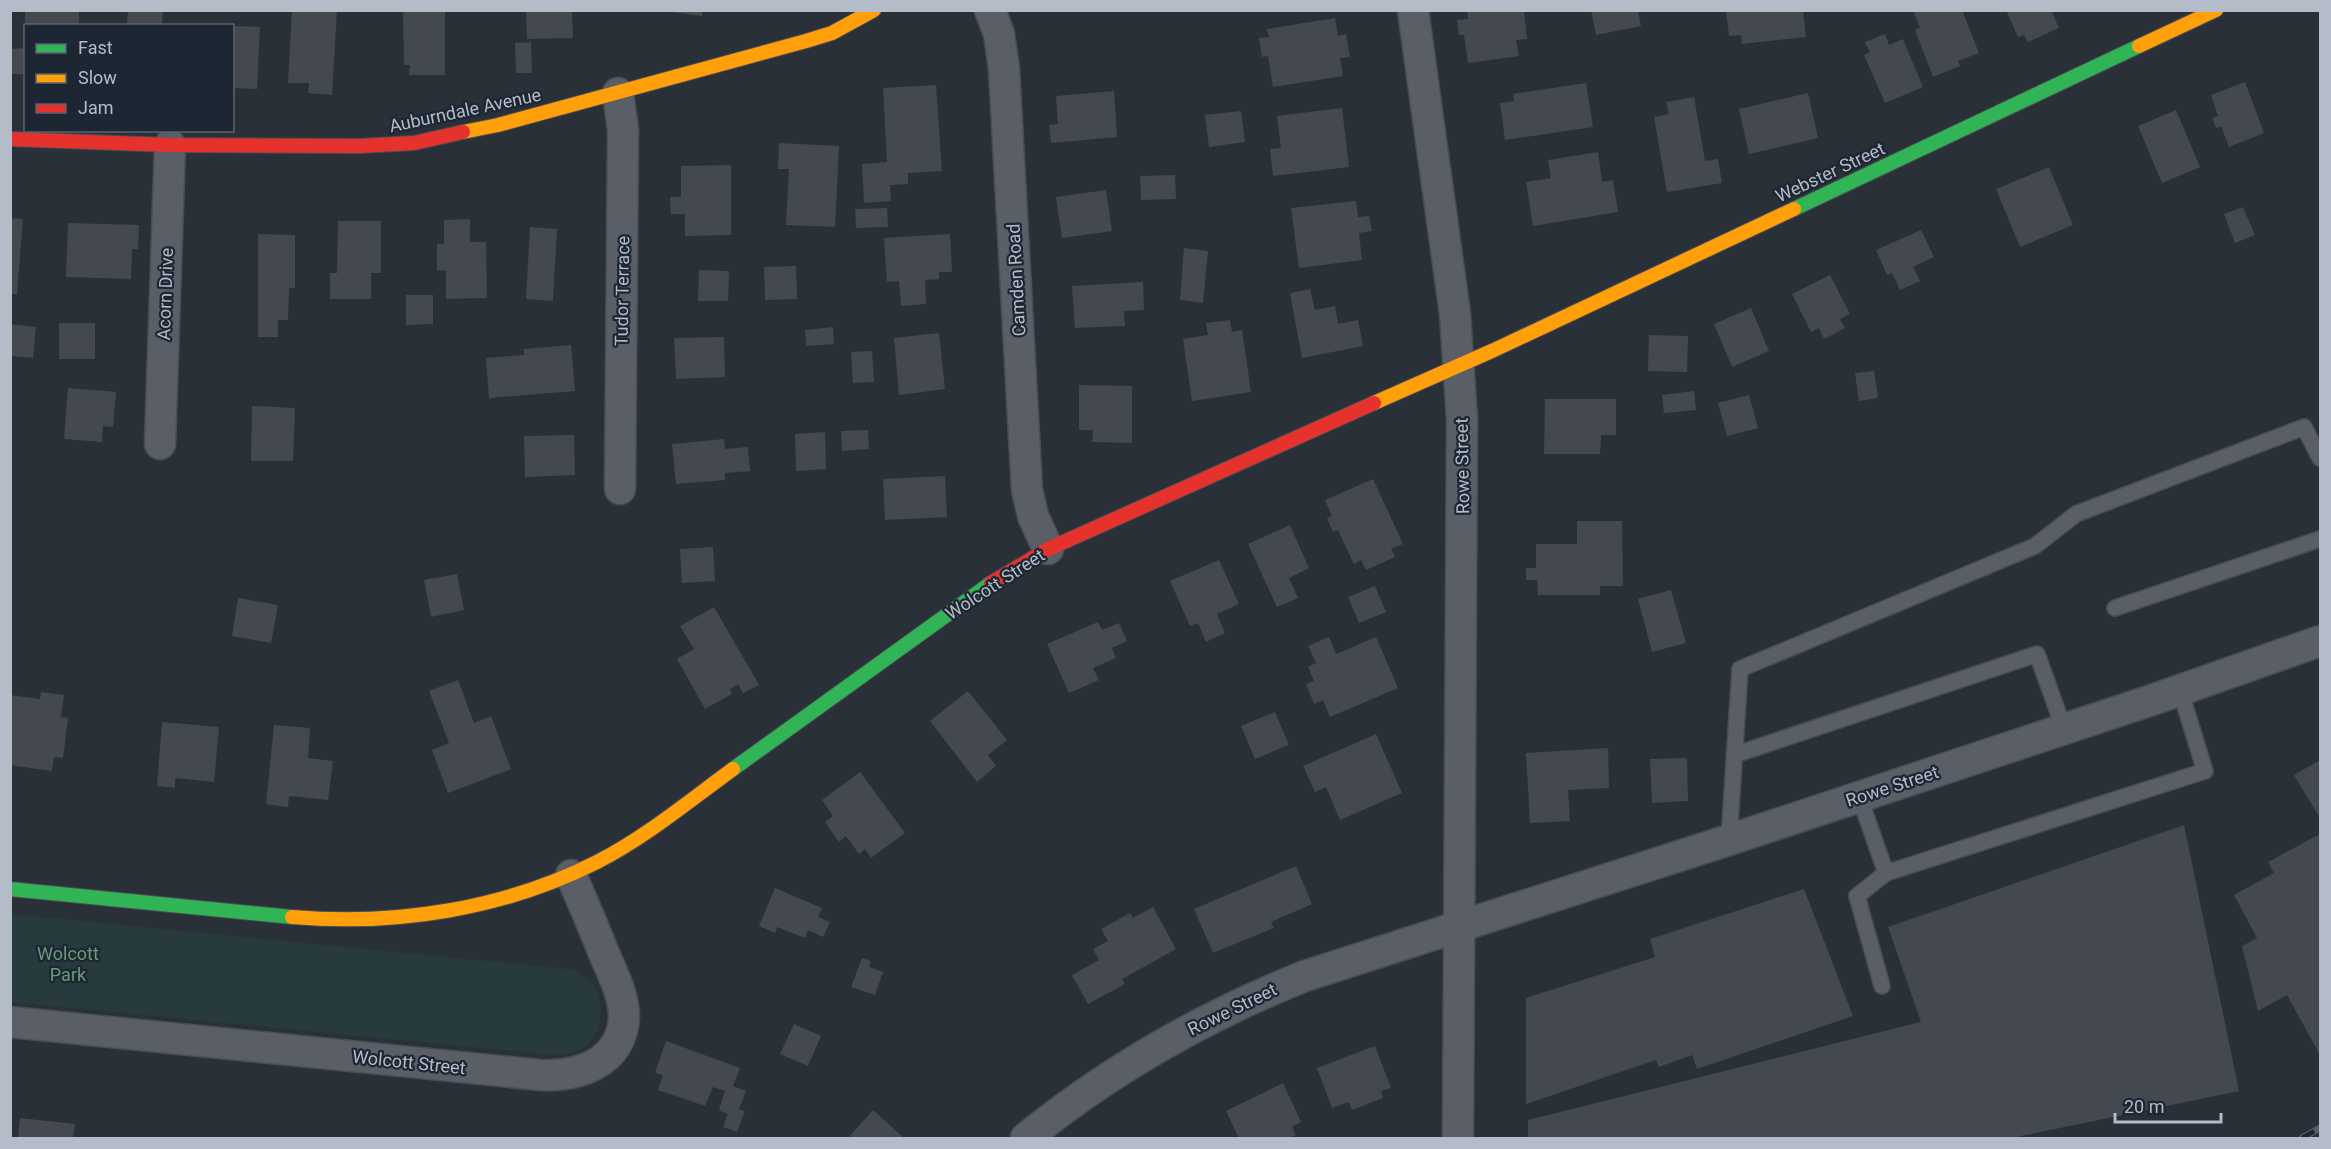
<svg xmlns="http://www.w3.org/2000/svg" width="2331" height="1149" viewBox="0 0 2331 1149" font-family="Roboto,sans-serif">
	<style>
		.green { fill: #273a3e }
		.building { fill: #444950 }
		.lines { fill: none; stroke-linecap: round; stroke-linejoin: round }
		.lane-casing { stroke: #484c53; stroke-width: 18 }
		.street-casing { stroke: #484c53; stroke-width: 33 }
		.fast-casing { stroke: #484c53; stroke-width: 16 }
		.slow-casing { stroke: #484c53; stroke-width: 16 }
		.jam-casing { stroke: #484c53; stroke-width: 16 }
		.lane { stroke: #5a5e66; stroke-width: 15 }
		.street { stroke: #5a5e66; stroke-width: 30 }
		.fast { stroke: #30b455; stroke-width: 14 }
		.slow { stroke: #ff9f0a; stroke-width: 14 }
		.jam { stroke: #e5322d; stroke-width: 14 }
		.rail-casing { stroke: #595d64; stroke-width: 7 }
		.rail { stroke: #1d2633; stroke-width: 4.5; stroke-dasharray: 14; stroke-linecap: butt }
		.labels { text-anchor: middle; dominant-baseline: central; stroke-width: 4.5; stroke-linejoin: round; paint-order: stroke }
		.street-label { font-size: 18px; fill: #b4bcc9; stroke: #1d2633 }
		.park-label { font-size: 18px; fill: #6b9a76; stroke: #1d2633 }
	</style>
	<rect width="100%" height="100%" fill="#2a3038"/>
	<path class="green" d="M10,914l558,55c9,3 18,6 24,14 15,19 11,54 -11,66 -9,5 -18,5 -28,6l-542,-53z"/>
	<path class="building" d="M25,10h54v16h-54z
		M128,10h35l-1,16h-35z
		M292,10h45l-5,85 -24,-2 1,-10h-21z
		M403,10h42v65h-36l1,-10h-6z
		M526,10h46l1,28 -46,1z
		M656,10h46v6z
		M1467,10h57l3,29 -11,1 3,16 -51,7 -4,-28h-5l-2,-15 11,-1z
		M1591,10h47l3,16 -45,9z
		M1726,10h77l3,27 -64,7 -1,-9 -12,1z
		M1913,10h49l17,43 -21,8 2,5 -27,11 -18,-47 5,-2z
		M2006,10h45l8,18 -31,14 -4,-7 -6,2z
		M1335,18l3,18 8,-2 4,23 -10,1 3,18 -70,11 -5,-31 -6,1 -3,-19 10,-1 -2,-8z
		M232,26l28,1 -3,62 -25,-1z
		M1885,34l4,11 14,-6 20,48 -38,16 -21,-48 6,-3 -5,-10z
		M531,42l1,31h-16l-1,-30z
		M26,48v26h-16v-25z
		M2245,82l19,51 -35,14 -8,-21 -5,2 -4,-10 6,-2 -7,-21z
		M1586,83l7,44 -88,13 -5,-37 14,-2 -1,-7z
		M936,85l6,86 -34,2v11l-18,1 1,16 -27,2 -2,-39 25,-2 -4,-74z
		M1114,91l3,46 -66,6 -2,-18 9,-1 -2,-28z
		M1808,93l10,45 -69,16 -10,-45z
		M1694,97l11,64 13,-2 4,24 -55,9 -13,-75 15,-3 -3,-12z
		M1342,108l7,59 -76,9 -3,-27 11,-1 -4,-32z
		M2176,110l24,57 -38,16 -24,-57z
		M1241,111l4,31 -36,5 -4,-32z
		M779,143l60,3 -4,81 -49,-2 3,-56h-11z
		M1598,152l4,30 11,-2 5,32 -85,14 -7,-44 25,-4 -3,-18z
		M731,165v70l-46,1v-22h-14l-1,-17h11v-31z
		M2049,167l24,58 -53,22 -24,-58z
		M1175,175l1,24 -35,1 -1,-24z
		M1106,190l6,41 -50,7 -6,-41z
		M1356,201l2,16 11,-1 3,15 -13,2 3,27 -63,8 -8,-60z
		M2243,207l12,28 -20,8 -11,-29z
		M887,208l1,19 -32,1 -1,-19z
		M10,218l13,1 -6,75h-7z
		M470,219v23h16l1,56 -41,1v-28l-9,-1v-26h7v-24z
		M338,221h43v52h-10v26h-41v-26h7z
		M68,223l71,2 -1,24h-6l-1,30 -65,-2z
		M530,227l27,2 -4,72 -27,-2z
		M1921,230l13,27 -21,10 7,14 -20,9 -8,-17 -5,2 -11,-25z
		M258,234l37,1v53h-6l-1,32h-10v17h-20z
		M950,234l2,38h-13v7l-14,1 1,24 -25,2 -2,-25 -12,1 -3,-44z
		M1184,248l24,3 -5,52 -23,-3z
		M796,266l1,33 -32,1 -1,-33z
		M699,270l30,1 -1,30h-30z
		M1830,275l20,39 -10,5 5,9 -21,11 -5,-11 -8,4 -19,-38z
		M1143,282l1,28 -20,1 1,15 -50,2 -3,-42z
		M1310,289l5,21 20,-4 3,18 20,-4 5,26 -61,12 -12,-65z
		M406,295h27v29l-27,1z
		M1751,308l18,43 -37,16 -18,-43z
		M1230,320l2,12 10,-2 9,62 -59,9 -9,-62 25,-4 -2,-12z
		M59,323h36v36h-36z
		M10,324l26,3 -3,31 -23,-2z
		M833,327l1,17 -28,2 -1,-16z
		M939,333l6,56 -46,6 -5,-57z
		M1649,335l39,1 -1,36 -39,-1z
		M724,337l1,40 -49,2 -2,-41z
		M571,345l4,46 -86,7 -3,-40 38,-3v-6z
		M872,351l2,31 -21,1 -2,-31z
		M1874,371l4,27 -19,3 -4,-28z
		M1079,385l53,1v57l-40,-1 1,-12h-14z
		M68,388l48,4 -3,35 -10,-1 -1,16 -38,-3z
		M1694,391l2,19 -32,3 -2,-18z
		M1749,395l9,33 -31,8 -9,-33z
		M1545,399h71v36h-15l-1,19h-56z
		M252,406l43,2 -2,53h-42z
		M868,430l1,19 -27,2 -1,-20z
		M825,432l1,37 -30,2 -1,-37z
		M574,435l1,40 -50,2 -1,-41z
		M724,439l1,10 23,-2 2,24 -25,2v7l-49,4 -4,-40z
		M945,476l2,41 -62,3 -2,-41z
		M1373,479l30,65 -12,5 4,8 -29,13 -5,-10 -7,4 -16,-34 -5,2 -6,-14 5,-2 -7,-16z
		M1577,521h45l1,65h-23v9h-62l-1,-15h-11v-12h10v-24h41z
		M1290,525l19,43 -20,10 9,20 -21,9 -29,-63z
		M713,547l2,34 -33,2 -2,-34z
		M1219,560l20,44 -22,10 8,19 -19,9 -8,-19 -8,3 -20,-45z
		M457,574l7,36 -33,7 -7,-37z
		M1375,586l11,26 -27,11 -11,-26z
		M1671,590l15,53 -34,9 -14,-53z
		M238,598l40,7 -7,38 -39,-7z
		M714,607l45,78 -16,8 -5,-9 -8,5 2,5 -27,15 -28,-50 17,-10 -14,-23z
		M1098,622l4,8 17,-7 8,18 -15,7 4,10 -23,10 6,12 -30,13 -22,-49z
		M1329,637l7,17 40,-17 22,51 -68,29 -7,-17 -9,4 -8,-20 8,-3 -6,-14 8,-4 -8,-17z
		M458,680l16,43 17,-7 20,53 -63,24 -16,-43 17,-7 -20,-52z
		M968,691l39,49 -19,15 8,11 -19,16 -47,-61z
		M41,692l23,3 -3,22 7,1 -5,40 -9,-1 -2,14 -42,-6v-70l30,4z
		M1275,712l14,33 -34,14 -14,-33z
		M162,722l57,5 -5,55 -39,-4v10l-18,-2z
		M274,725l36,3 -2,30 25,3 -5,39 -39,-4 -1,11 -22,-3z
		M1376,734l26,59 -62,27 -14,-33 -11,5 -12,-26z
		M1608,748l1,40 -41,2 2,31 -40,2 -4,-70z
		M1687,758l1,43 -36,2 -2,-44z
		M2320,760v58l-26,-43z
		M860,772l45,61 -34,25 -6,-9 -6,5 -13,-18 -7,6 -14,-20 8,-6 -11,-16z
		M2184,825l55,266 -228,47h-483v-18l393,-98 -33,-95z
		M2320,834v221l-33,-60 -29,16 -16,-65 15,-8 -23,-43 40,-22 -6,-11z
		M1296,866l16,38 -41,18 3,6 -61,25 -19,-44z
		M775,888l47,20 -4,9 12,5 -7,15 -15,-7 -3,8 -28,-11 -2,6 -16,-7z
		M1804,889l49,127 -156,53 -5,-14 -33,12 -3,-7 -130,44v-106l129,-41 -5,-18z
		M1153,907l23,42 -54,30 3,5 -37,20 -16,-29 27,-15 -6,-11 15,-8 -7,-12 29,-16 3,5z
		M862,958l9,3 -2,6 14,5 -8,23 -24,-8z
		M794,1024l27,12 -13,30 -28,-12z
		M666,1041l74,27 -7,18 13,5 -7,18 6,2 -8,21 -14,-5 5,-13 -9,-4 6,-19 -12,-4 -8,19 -47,-16 5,-15 -8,-2z
		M1375,1046l16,42 -10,3 2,7 -31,12 -3,-8 -17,6 -15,-40z
		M1283,1083l18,39 -9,5 4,8 -7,3h-50l-13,-27z
		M873,1110l31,28h-56z
		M20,1118l55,6 -2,14h-55z"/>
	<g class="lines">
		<defs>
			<path id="lane" d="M2115,608l205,-69
				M1734,755l303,-101 27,75
				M1859,796l27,77 319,-102 -25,-81
				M1729,840l11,-171 295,-123 41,-32 228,-87 16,31
				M1882,986l-25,-90 29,-23"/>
			<path id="street" d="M990,10l9,24 5,35 23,421 6,26 15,33
				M1413,10l42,304 7,105 -4,719
				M618,93l5,37 -3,359
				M160,444l10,-299
				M10,1022l530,53c38,2 82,-12 84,-58 0,-22 -12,-45 -21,-66 -10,-25 -21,-51 -32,-76
				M1026,1138c84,-68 179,-122 279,-162l424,-136 420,-139 171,-60"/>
			<path id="fast" d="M1794,209l345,-163
				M733,769l258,-186
				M10,889l282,28"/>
			<path id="slow" d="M2139,46l77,-36
				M463,132l35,-7 308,-84 26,-8 42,-23
				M1374,403l120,-53 300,-141
				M292,917c104,9 212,-8 305,-55 49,-25 92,-61 136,-93"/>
			<path id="jam" d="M10,139l160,6 189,1 55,-3 49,-11
				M991,583l57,-34 326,-146"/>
		</defs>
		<use href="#lane" class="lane-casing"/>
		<use href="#street" class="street-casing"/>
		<use href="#fast" class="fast-casing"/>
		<use href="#slow" class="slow-casing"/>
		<use href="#jam" class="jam-casing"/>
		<use href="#lane" class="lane"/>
		<use href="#street" class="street"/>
		<use href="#fast" class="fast"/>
		<use href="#slow" class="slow"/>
		<use href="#jam" class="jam"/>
		<defs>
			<path id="rail" d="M2302,1138l18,-10"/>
		</defs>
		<use href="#rail" class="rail-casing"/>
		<use href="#rail" class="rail"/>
	</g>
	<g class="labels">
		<g class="street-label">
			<text transform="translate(465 110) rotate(-12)">Auburndale Avenue</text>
			<text transform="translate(1830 172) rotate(-25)">Webster Street</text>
			<text transform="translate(1016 280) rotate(-93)">Camden Road</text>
			<text transform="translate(622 291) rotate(-89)">Tudor Terrace</text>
			<text transform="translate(165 294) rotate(-88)">Acorn Drive</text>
			<text transform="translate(1462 466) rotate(-91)">Rowe Street</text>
			<text transform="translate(995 584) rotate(-33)">Wolcott Street</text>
			<text transform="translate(1892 786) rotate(-18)">Rowe Street</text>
			<text transform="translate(1232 1009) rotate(-26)">Rowe Street</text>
			<text transform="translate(409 1062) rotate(6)">Wolcott Street</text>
		</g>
		<g class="park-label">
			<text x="68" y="953">Wolcott<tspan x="68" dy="21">Park</tspan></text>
		</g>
	</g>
	<rect width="2331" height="1149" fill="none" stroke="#b4bcc9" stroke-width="24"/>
	<rect x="24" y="24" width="210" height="108" fill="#1d2633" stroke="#59626f" stroke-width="1.5"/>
	<rect x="36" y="44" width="30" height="9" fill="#30b455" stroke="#59626f" stroke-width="1.5"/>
	<text x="78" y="54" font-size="18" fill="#b4bcc9">Fast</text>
	<rect x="36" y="74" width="30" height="9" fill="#ff9f0a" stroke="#59626f" stroke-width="1.5"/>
	<text x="78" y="84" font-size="18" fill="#b4bcc9">Slow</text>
	<rect x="36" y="104" width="30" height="9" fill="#e5322d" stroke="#59626f" stroke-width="1.5"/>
	<text x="78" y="114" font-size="18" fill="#b4bcc9">Jam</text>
	<path d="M2115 1113v9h106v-9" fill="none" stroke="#b4bcc9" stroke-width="3"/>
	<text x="2124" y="1113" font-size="18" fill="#b4bcc9" stroke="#1d2633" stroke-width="4.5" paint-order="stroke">20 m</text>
</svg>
